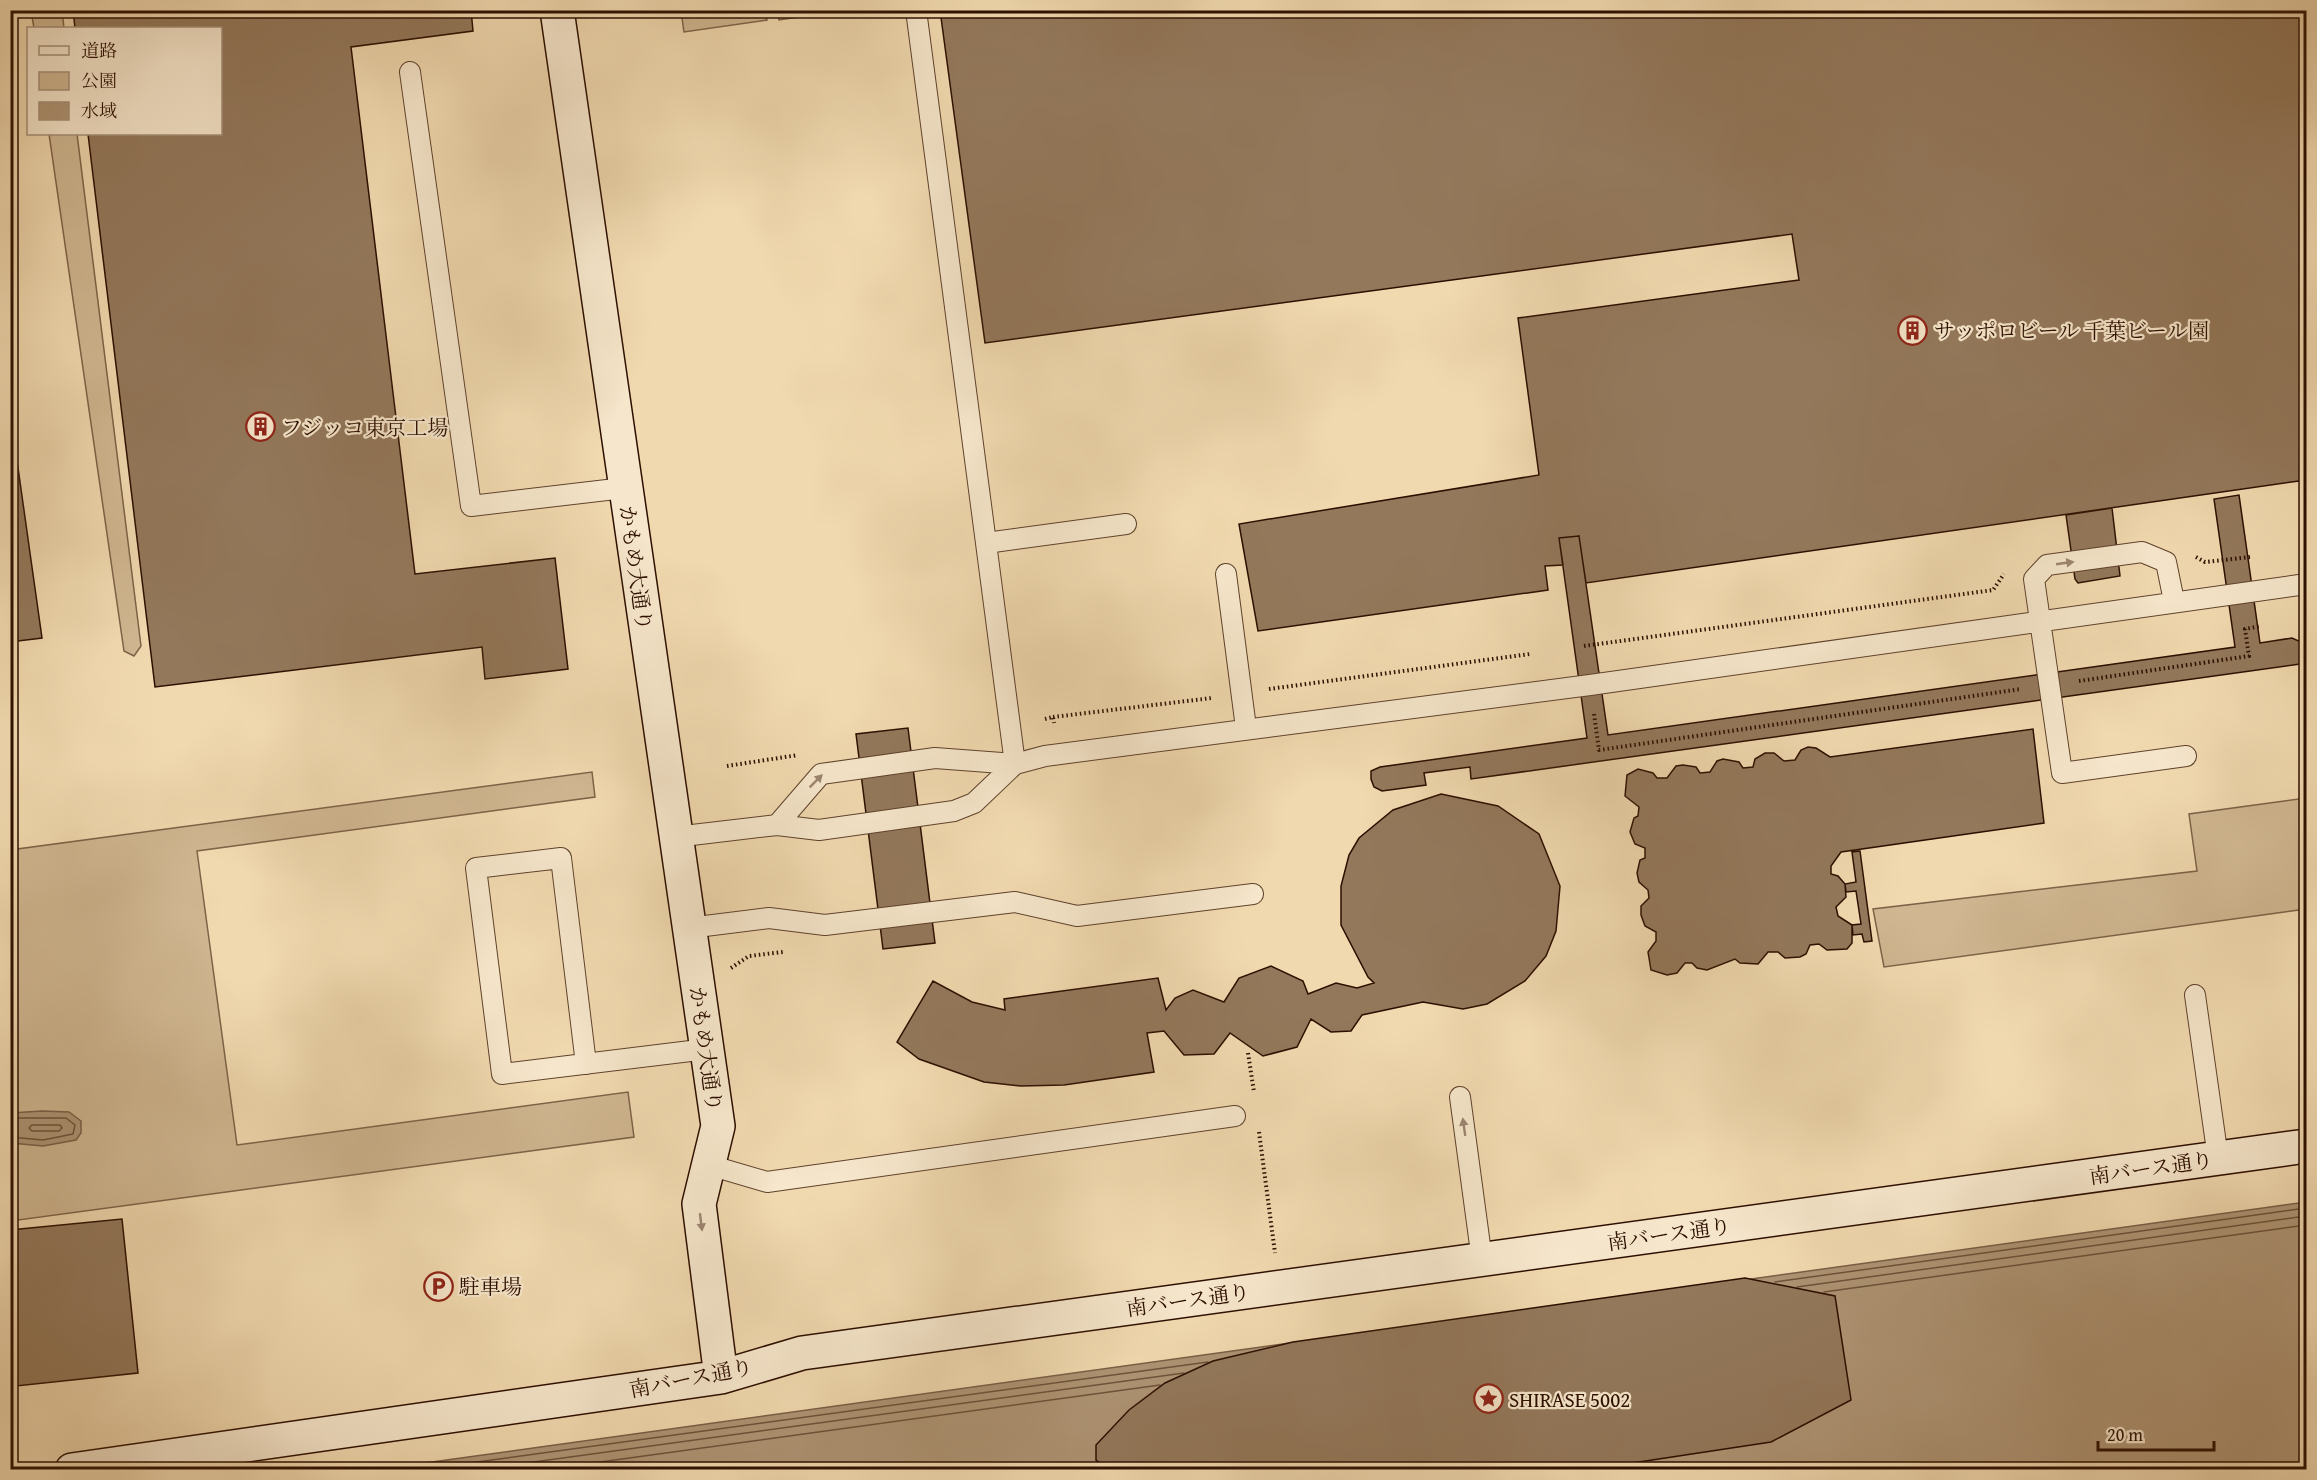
<svg xmlns="http://www.w3.org/2000/svg" width="2317" height="1480" viewBox="0 0 2317 1480" font-family="'Gentium Book Plus','Noto Serif JP',serif">
	<style>
		.green { fill: #d0b791; stroke: #7e6348; stroke-width: 1.5 }
		.water { fill: #ae9474; stroke: #7a5f46; stroke-width: 1.5 }
		.lines { fill: none; stroke-linecap: round; stroke-linejoin: round }
		.shore { stroke: #6e523a; stroke-width: 1.5 }
		.building { fill: #93785b; stroke: #2d0f00; stroke-width: 1.5 }
		.lane-casing { stroke: #5e422c; stroke-width: 22 }
		.secondary-casing { stroke: #2d0f00; stroke-width: 36 }
		.path { stroke: #2d0f00; stroke-width: 4; stroke-dasharray: 1.5 3; stroke-linecap: butt }
		.lane { stroke: #f6e6cb; stroke-width: 20 }
		.secondary { stroke: #f6e6cb; stroke-width: 33 }
		.oneway { fill: #9c8570 }
		.labels { text-anchor: middle; dominant-baseline: central; stroke-width: 4.5; stroke-linejoin: round; paint-order: stroke }
		.poi-label { font-size: 21px; fill: #2d0f00; stroke: #f6e6cb; text-anchor: start }
		.street-label { font-size: 21px; fill: #2d0f00; stroke: #f6e6cb }
	</style>
	<rect width="100%" height="100%" fill="#f1d9af"/>
	<filter id="stains"><feTurbulence type="fractalNoise" baseFrequency=".00333" numOctaves="4"/><feColorMatrix values="0 0 0 0 .2 0 0 0 0 .09 0 0 0 0 .02 0 0 0 .5 -.17"/></filter>
	<radialGradient id="worn" r=".72"><stop offset=".6" stop-color="#630" stop-opacity="0"/><stop offset="1" stop-color="#630" stop-opacity=".3"/></radialGradient>
	<path class="green" d="M31,11h31l2,17h-30z
		M681,11h84l2,9 -83,12z
		M777,11v-1l64,1 -62,9z
		M49,134h28l64,512 -7,10 -10,-5z
		M592,772l3,25 -398,54 40,294 391,-53 6,45 -623,84 -1,-371z
		M2306,798v111l-422,58 -11,-58 324,-38 -8,-57z"/>
	<path class="water" d="M42,1111l27,1 12,9v12l-5,7 -33,6 -32,-3v-30z
		M2306,1202v267l-1932,1z"/>
	<g class="lines">
		<path class="shore" d="M10,1118h56l9,7 -2,9 -30,6 -33,-3
			M32,1125h28l2,3 -3,3h-27l-3,-3z
			M1775,1282l531,-74
			M1797,1287l509,-71
			M1824,1292l482,-67
			M419,1470l789,-108
			M475,1470l709,-97
			M542,1470l618,-85"/>
	</g>
	<path class="building" d="M73,10h398l2,21 -122,16 64,527 140,-16 13,111 -83,10 -3,-32 -327,40 -67,-553h132v-106h-145z
		M940,10h1366v470l-720,103 -7,-47 -20,2 4,27 -18,1 3,24 -290,41 -19,-107 300,-49 -21,-157 281,-38 -7,-46 -807,109z
		M10,411l32,227 -32,4z
		M2239,495l21,148 32,-5 9,4 4,6v8l-5,8 -829,115 -1,-12 -46,6 2,12 -44,6 -8,-4 -3,-8v-8l9,-4 207,-29 -28,-200 20,-2 29,199 627,-88 -21,-148z
		M2112,508l8,68 -42,7 -3,-4 -9,-64z
		M908,728l27,215 -52,6 -27,-215z
		M2033,729l11,94 -203,29 -10,14v8l7,2 7,8 1,13 -10,10 2,9 14,9v18l-5,6 -20,1 -8,-6 -9,1 -4,9 -6,3 -15,1 -7,-6h-10l-10,12 -18,-1 -5,-4 -28,11 -10,-2 -5,-5h-7l-8,10 -10,2 -16,-5 -3,-18 8,-11v-9l-11,-6 -4,-11v-9l8,-8 -1,-8 -9,-8 -2,-9 3,-13 5,-2v-10l-10,-4 -5,-12 4,-14 4,-2 1,-9 -14,-11 2,-21 11,-6 15,4 4,5h10l9,-12 7,-1 13,2 4,6 10,-1 7,-11 6,-2 16,3 4,6 10,-1 2,-8 10,-6h9l10,8 11,-1 6,-10 7,-3 8,1 14,9z
		M1441,794l57,12 41,28 21,52 -4,45 -10,25 -21,25 -38,23 -24,5 -40,-7 -61,13 -11,16 -20,1 -20,-13 -14,28 -34,9 -33,-23 -16,21 -30,1 -20,-24 -17,2 7,39 -90,13 -43,1 -37,-4 -65,-23 -22,-17 36,-61 39,21 33,8 -1,-11 154,-21 8,32 9,-12 18,-8 31,12 15,-24 32,-12 32,15 5,13 28,-11 21,5 17,-5 -6,-6 -27,-52v-39l8,-31 10,-17 34,-28z
		M1860,851l12,90 -8,1 -2,-8 -9,1 -1,-10 9,-1 -5,-33 -10,1 -1,-8 11,-2 -4,-30z
		M122,1219l16,154 -122,13 -6,-53v-103z
		M1745,1278l90,18 16,104 -80,42 -185,28h-476l-14,-10v-15l33,-35 36,-27 48,-22 80,-19z"/>
	<g class="lines">
		<defs>
			<path id="lane" d="M410,72l61,434 153,-18
				M986,543l140,-19
				M1226,574l20,154
				M2174,601l-8,-39 -24,-10 -95,13 -13,14 28,194 124,-17
				M777,825l44,-51 114,-16 80,6 -99,-754
				M675,837l102,-12 42,5 135,-19 20,-8 41,-39 30,-8 545,-71 716,-101
				M689,928l80,-10 56,7 190,-23 62,14 176,-22
				M2195,995l23,163
				M586,1064l-25,-206 -85,10 26,206c68,-8 136,-16 205,-25
				M1460,1097l22,163
				M709,1165l58,17 468,-66"/>
			<path id="secondary" d="M557,10l161,1116 -19,78 22,173
				M72,1470l649,-93 81,-24 1504,-207"/>
		</defs>
		<use href="#lane" class="lane-casing"/>
		<use href="#secondary" class="secondary-casing"/>
		<path class="path" d="M2196,557l9,5 45,-5
			M1584,646l409,-56 11,-16
			M2079,681l170,-25 -4,-27 16,-3
			M1269,689l261,-35
			M1594,714l5,36 422,-61
			M1053,717l159,-19
			M1045,719l8,-2 1,6
			M727,766l71,-11
			M731,968l18,-12 34,-4
			M1248,1053l6,39
			M1259,1132l16,121"/>
		<use href="#lane" class="lane"/>
		<use href="#secondary" class="secondary"/>
	</g>
	<defs><path id="oneway-solid" d="M-6-.8H1V-3.2L6.5 0L1 3.2V.8H-6Z" transform="scale(1.5)"/></defs>
	<g class="oneway">
		<use href="#oneway-solid" transform="translate(2065 563) rotate(-8)"/>
		<use href="#oneway-solid" transform="translate(816 781) rotate(-45)"/>
		<use href="#oneway-solid" transform="translate(1464 1127) rotate(-98)"/>
		<use href="#oneway-solid" transform="translate(701 1222) rotate(83)"/>
	</g>
	<defs>
		<symbol id="building-ring" viewBox="-11 -11 22 22"><circle r="9.5" fill="#f6e6cb" stroke="#8f2418" stroke-width="1.5"/><path d="M-4-6H4V6H1V3H-1V6H-4ZM-2.5-4.3h1.7v1.8h-1.7ZM.8-4.3h1.7v1.8H.8ZM-2.5-1h1.7V.8h-1.7ZM.8-1h1.7V.8H.8Z" fill="#8f2418"/></symbol>
		<symbol id="parking-ring" viewBox="-11 -11 22 22"><circle r="9.5" fill="#f6e6cb" stroke="#8f2418" stroke-width="1.5"/><path d="M-3.5-5.5H1a3.5 3.5 0 0 1 0 7H-1V5.5H-3.5ZM-1-3.4V-.6H.8a1.4 1.4 0 0 0 0-2.8Z" fill="#8f2418"/></symbol>
		<symbol id="sight-ring" viewBox="-11 -11 22 22"><circle r="9.5" fill="#f6e6cb" stroke="#8f2418" stroke-width="1.5"/><path d="M0-6L1.8-2.2L6-1.7L2.9 1.2L3.7 5.4L0 3.3L-3.7 5.4L-2.9 1.2L-6-1.7L-1.8-2.2Z" fill="#8f2418"/></symbol>
	</defs>
	<g fill-rule="evenodd">
		<use href="#building-ring" x="1896" y="314" width="33" height="33"/>
		<use href="#building-ring" x="244" y="410" width="33" height="33"/>
		<use href="#parking-ring" x="422" y="1270" width="33" height="33"/>
		<use href="#sight-ring" x="1472" y="1382" width="33" height="33"/>
	</g>
	<g class="labels">
		<g class="poi-label">
			<text x="1934" y="330">サッポロビール 千葉ビール園</text>
			<text x="281" y="427">フジッコ東京工場</text>
			<text x="459" y="1286">駐車場</text>
			<text x="1509" y="1399">SHIRASE 5002</text>
		</g>
		<g class="street-label">
			<text transform="translate(636 568) rotate(82)">かもめ大通り</text>
			<text transform="translate(706 1049) rotate(82)">かもめ大通り</text>
			<text transform="translate(2151 1168) rotate(-8)">南バース通り</text>
			<text transform="translate(1669 1234) rotate(-8)">南バース通り</text>
			<text transform="translate(1188 1300) rotate(-8)">南バース通り</text>
			<text transform="translate(691 1378) rotate(-11)">南バース通り</text>
		</g>
	</g>
	<rect width="2317" height="1480" fill="none" stroke="#f1d9af" stroke-width="36"/>
	<rect x="12" y="12" width="2293" height="1456" fill="none" stroke="#2d0f00" stroke-width="3"/>
	<rect x="18" y="18" width="2281" height="1444" fill="none" stroke="#2d0f00" stroke-width="1.5"/>
	<rect x="27" y="27" width="195" height="108" fill="#f6e6cb" stroke="#a6907a" stroke-width="1.5"/>
	<rect x="39" y="46" width="30" height="9" fill="#f6e6cb" stroke="#a6907a" stroke-width="1.5"/>
	<text x="81" y="57" font-size="18" fill="#2d0f00">道路</text>
	<rect x="39" y="72" width="30" height="18" fill="#d0b791" stroke="#a6907a" stroke-width="1.5"/>
	<text x="81" y="87" font-size="18" fill="#2d0f00">公園</text>
	<rect x="39" y="102" width="30" height="18" fill="#ae9474" stroke="#a6907a" stroke-width="1.5"/>
	<text x="81" y="117" font-size="18" fill="#2d0f00">水域</text>
	<path d="M2098 1441v9h116v-9" fill="none" stroke="#2d0f00" stroke-width="3"/>
	<text x="2107" y="1441" font-size="18" fill="#2d0f00" stroke="#f6e6cb" stroke-width="4.5" paint-order="stroke">20 m</text>
	<rect width="100%" height="100%" filter="url(#stains)"/>
	<rect width="100%" height="100%" fill="url(#worn)"/>
</svg>
